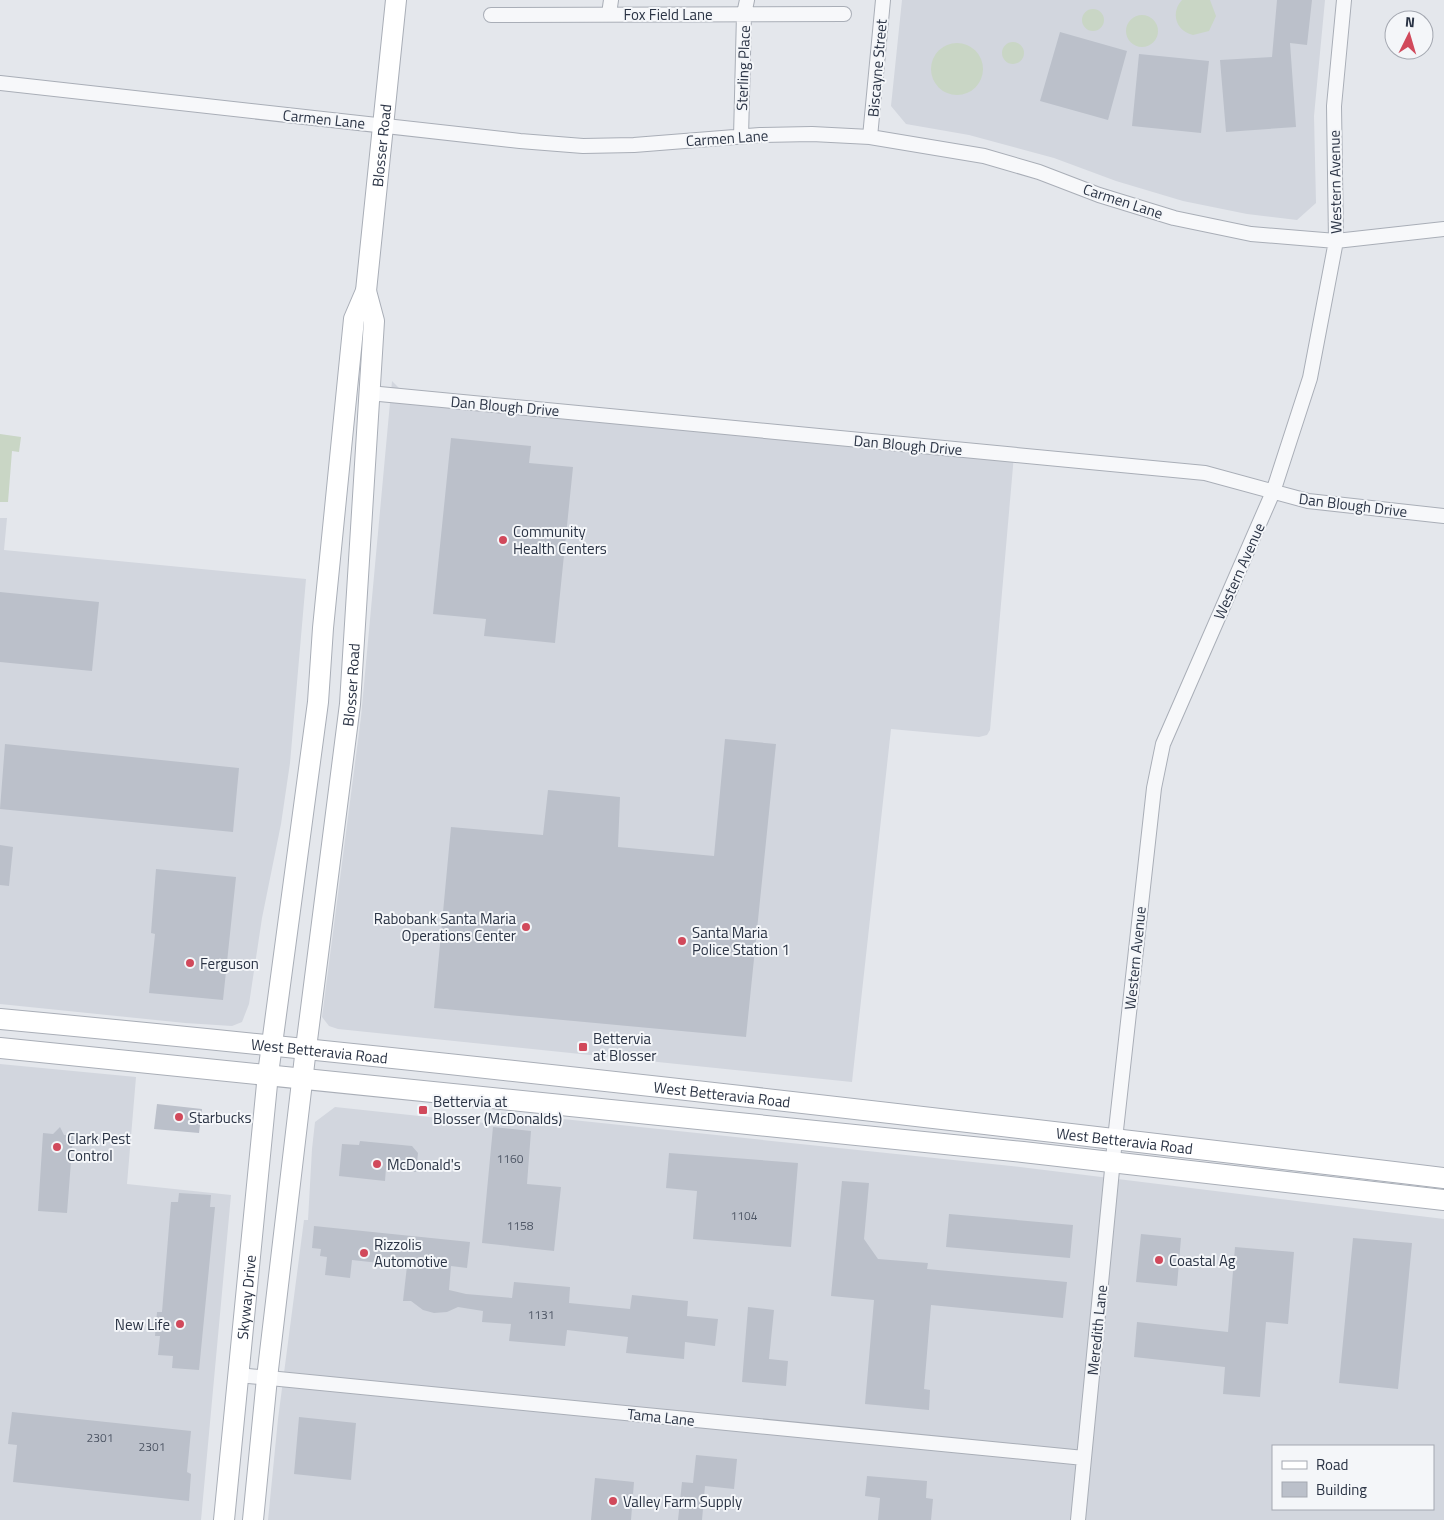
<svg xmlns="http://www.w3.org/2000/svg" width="1444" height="1520" viewBox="0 0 1444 1520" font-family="'Titillium Web',sans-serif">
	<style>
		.built { fill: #d2d6de; fill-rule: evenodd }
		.green { fill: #c9d6c5 }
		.building { fill: #bbc0ca }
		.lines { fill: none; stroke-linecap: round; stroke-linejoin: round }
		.street-casing { stroke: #a9aeb7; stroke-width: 16 }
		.secondary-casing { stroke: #a9aeb7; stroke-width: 22 }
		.street { stroke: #f7f8fa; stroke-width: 14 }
		.secondary { stroke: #fff; stroke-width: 20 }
		.poi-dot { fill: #d1495b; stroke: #f4f6f9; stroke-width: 2 }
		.labels { text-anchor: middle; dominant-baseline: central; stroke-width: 4; stroke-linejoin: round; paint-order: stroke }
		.number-label { font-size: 12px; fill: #4f5766 }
		.street-label { font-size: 15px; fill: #2b3445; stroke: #f4f6f9 }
		.poi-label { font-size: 15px; fill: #2b3445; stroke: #f4f6f9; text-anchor: start }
	</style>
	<rect width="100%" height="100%" fill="#e4e7ec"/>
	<path class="built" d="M902,0h423l-11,116 2,87 -19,17 -50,-6 -64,-13 -67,-20 -62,-23 -85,-23 -63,-11 -15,-18z
		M392,381l9,9 613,65 -24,275 -3,5 -8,2 -88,-8 -39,353 -514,-53 -9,-3 -7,-9 39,-300z
		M0,518h7l-3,32 302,29 -16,184 -9,61 -19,94 -13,86 -7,18 -10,4 -47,-3 -185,-19z
		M0,1064l136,13 -9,107 104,11 -30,325h-201z
		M335,1107l159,17 2,-12 515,54 433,53v301h-1176l10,-101 26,-199h4l4,-71 3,-27zM1273,1446h160v63h-160z"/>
	<path class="green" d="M1182,0h28l6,16 -7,15 -16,4c-17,-4 -23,-22 -11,-35z
		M1082 20a11 11 0 1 1 22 0a11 11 0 1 1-22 0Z
		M1126 31a16 16 0 1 1 32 0a16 16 0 1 1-32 0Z
		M1002 53a11 11 0 1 1 22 0a11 11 0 1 1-22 0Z
		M931 69a26 26 0 1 1 52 0a26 26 0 1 1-52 0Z
		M0,434l21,3 -2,15 -7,-1 -4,51h-8z"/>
	<path class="building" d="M1277,0h35l-5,45 -17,-2 6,84 -70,5 -6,-72 52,-3z
		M1060,32l67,19 -19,69 -68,-19z
		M1139,54l70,7 -8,72 -69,-7z
		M451,438l80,8 -2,17 44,4 -18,176 -71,-7 2,-17 -53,-5z
		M0,592l99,10 -7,69 -92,-9z
		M725,739l51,5 -30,293 -312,-29 17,-181 92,8 5,-45 72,7 -2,50 96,9z
		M5,744l234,24 -6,64 -233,-23z
		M0,845l13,2 -4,39 -9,-1z
		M156,869l80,8 -13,123 -74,-7 6,-59 -4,-1z
		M157,1104l45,5 -3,24 -45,-4z
		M60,1127l4,8 9,1 -6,77 -29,-2 5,-78 10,1z
		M493,1127l38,4 -4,53 34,3 -7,64 -72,-8z
		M360,1141l52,5 6,7 -2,19 -30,-4 -1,13 -46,-5 3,-32 17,1z
		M669,1153l129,10 -7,84 -98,-8 4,-48 -31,-3z
		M842,1181l27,2 -5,56 14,20 50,4 -1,6 140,13 -4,36 -132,-13 -7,84 6,1 -1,20 -64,-6 9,-104 -43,-4z
		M179,1193l32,2 -1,12h5l-16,163 -27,-2 1,-12 -15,-1 2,-19h-5l2,-24h5l9,-110h7z
		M949,1214l124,11 -3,33 -124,-11z
		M314,1226l156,16 -3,26 -16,-2 -2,24 17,4 46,4 2,-16 56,5 -1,16 61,6 2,-14 56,6 -1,15 31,3 -3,27 -30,-4 -1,17 -58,-6 2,-16 -61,-7 -2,16 -56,-5 2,-17 -29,-2 1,-11 -25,-4 -11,5 -13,1 -11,-3 -12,-9h-8l4,-35 -55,-6 -2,18 -25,-3 2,-18 -7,-1 1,-7 -9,-1z
		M1141,1234l40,4 -4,48 -41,-4z
		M1353,1238l59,5 -14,146 -59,-6z
		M1235,1247l59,5 -6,72 -22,-2 -6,75 -37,-3 2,-27 -91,-10 3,-35 91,10z
		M748,1307l26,3 -5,49 19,2 -2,25 -44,-4z
		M12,1412l179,19 -4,41 4,2 -2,27 -176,-19 4,-37 -9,-1z
		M299,1417l57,6 -5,57 -57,-6z
		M696,1455l41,4 -3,30 -29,-3 -3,34h-24l4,-38 11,1z
		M867,1476l60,5 -1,17 7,1 -2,21h-53l2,-22 -15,-2z
		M595,1478l39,4 -3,38h-40z"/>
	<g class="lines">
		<defs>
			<path id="street" d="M609,14l2,-14
				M491,15l353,-1
				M0,83l520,58 63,5 51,-1 126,-10 52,-1 58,3 114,19 55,16 60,23 75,23 77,16 85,7 108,-12
				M741,137l3,-123 3,-14
				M870,137l13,-137
				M369,393l836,80 103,28 136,15
				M238,1375l846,83
				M1078,1520l37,-381 39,-351 9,-44 110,-252 37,-114 26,-137 -2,-135 10,-106"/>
			<g id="secondary">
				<path id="s1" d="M0,1019c482,45 963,102 1444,159"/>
				<path d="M0,1048l1023,104 421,48"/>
				<path id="s2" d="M224,1520l44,-446 50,-372 5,-74 31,-309 12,-28 30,-291"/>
				<path id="s3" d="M253,1520l14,-142 39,-330 44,-344 24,-383 -8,-30"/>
			</g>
		</defs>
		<use href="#street" class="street-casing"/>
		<use href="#secondary" class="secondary-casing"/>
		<use href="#street" class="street"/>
		<use href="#secondary" class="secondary"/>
	</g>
	<g class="poi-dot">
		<circle cx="503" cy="540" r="5"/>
		<circle cx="526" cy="927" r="5"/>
		<circle cx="682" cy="941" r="5"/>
		<circle cx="190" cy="963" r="5"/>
		<rect x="578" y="1042" width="10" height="10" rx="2.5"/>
		<rect x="418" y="1105" width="10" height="10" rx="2.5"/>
		<circle cx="179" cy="1117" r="5"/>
		<circle cx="57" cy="1147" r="5"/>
		<circle cx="377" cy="1164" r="5"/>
		<circle cx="364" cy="1253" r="5"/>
		<circle cx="1159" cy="1260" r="5"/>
		<circle cx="180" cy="1324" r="5"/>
		<circle cx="613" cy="1501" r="5"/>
	</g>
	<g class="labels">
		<g class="number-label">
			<text x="510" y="1158">1160</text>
			<text x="744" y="1215">1104</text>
			<text x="520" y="1225">1158</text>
			<text x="541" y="1314">1131</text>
			<text x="100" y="1437">2301</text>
			<text x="152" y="1446">2301</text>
		</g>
		<g class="street-label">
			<text x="668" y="14">Fox Field Lane</text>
			<text transform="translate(743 68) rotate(-88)">Sterling Place</text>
			<text transform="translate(877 68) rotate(-85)">Biscayne Street</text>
			<text transform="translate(324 119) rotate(6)">Carmen Lane</text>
			<text transform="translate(727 138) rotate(-4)">Carmen Lane</text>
			<text stroke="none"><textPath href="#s2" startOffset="1385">Blosser Road</textPath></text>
			<text transform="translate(1335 182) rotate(-91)">Western Avenue</text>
			<text transform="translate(1123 201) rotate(18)">Carmen Lane</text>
			<text transform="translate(505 406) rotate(5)">Dan Blough Drive</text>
			<text transform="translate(908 445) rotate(5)">Dan Blough Drive</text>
			<text transform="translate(1353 505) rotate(7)">Dan Blough Drive</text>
			<text transform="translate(1239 571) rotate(-66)">Western Avenue</text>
			<text stroke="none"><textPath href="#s3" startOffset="841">Blosser Road</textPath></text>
			<text transform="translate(1135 958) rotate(-84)">Western Avenue</text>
			<text stroke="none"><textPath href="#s1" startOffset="321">West Betteravia Road</textPath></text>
			<text stroke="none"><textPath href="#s1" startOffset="726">West Betteravia Road</textPath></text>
			<text stroke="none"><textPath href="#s1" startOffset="1131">West Betteravia Road</textPath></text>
			<text stroke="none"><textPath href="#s2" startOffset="224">Skyway Drive</textPath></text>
			<text transform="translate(1097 1330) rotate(-84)">Meredith Lane</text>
			<text transform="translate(661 1417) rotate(6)">Tama Lane</text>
		</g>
		<g class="poi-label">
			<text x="513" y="531">Community<tspan x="513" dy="17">Health Centers</tspan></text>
			<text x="516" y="918" text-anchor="end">Rabobank Santa Maria<tspan x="516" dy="17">Operations Center</tspan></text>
			<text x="692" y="932">Santa Maria<tspan x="692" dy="17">Police Station 1</tspan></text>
			<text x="200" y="963">Ferguson</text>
			<text x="593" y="1038">Bettervia<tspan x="593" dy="17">at Blosser</tspan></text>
			<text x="433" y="1101">Bettervia at<tspan x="433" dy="17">Blosser (McDonalds)</tspan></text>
			<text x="189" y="1117">Starbucks</text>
			<text x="67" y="1138">Clark Pest<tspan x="67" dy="17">Control</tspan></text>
			<text x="387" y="1164">McDonald's</text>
			<text x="374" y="1244">Rizzolis<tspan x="374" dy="17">Automotive</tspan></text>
			<text x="1169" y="1260">Coastal Ag</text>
			<text x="170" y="1324" text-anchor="end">New Life</text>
			<text x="623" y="1501">Valley Farm Supply</text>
		</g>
	</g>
	<rect x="1272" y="1445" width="162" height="65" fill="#f4f6f9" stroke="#a4a8b1"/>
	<rect x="1282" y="1461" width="25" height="8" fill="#ffffff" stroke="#a4a8b1"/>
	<text x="1316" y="1470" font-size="15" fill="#2b3445">Road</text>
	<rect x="1282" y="1482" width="25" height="15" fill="#bbc0ca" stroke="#a4a8b1"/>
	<text x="1316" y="1495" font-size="15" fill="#2b3445">Building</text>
	<g transform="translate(1409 35) rotate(5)"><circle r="24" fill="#f4f6f9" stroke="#a4a8b1"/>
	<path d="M0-4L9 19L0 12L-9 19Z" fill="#d1495b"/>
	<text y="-8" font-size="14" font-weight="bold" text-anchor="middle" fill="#2b3445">N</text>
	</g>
</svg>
